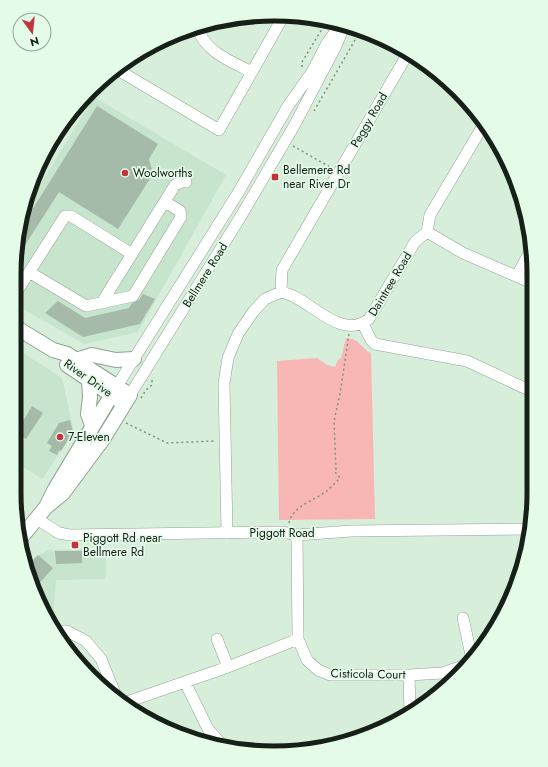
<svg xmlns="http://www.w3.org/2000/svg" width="548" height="767" viewBox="0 0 548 767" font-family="Jost,sans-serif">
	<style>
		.built { fill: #c7e4cc }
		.green { fill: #f8b7b5 }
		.building { fill: #a5baa9 }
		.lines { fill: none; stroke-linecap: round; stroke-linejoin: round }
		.minor-casing { stroke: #8fa493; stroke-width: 12 }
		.major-casing { stroke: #8fa493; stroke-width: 16 }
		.path { stroke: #7e8f82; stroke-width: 1.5; stroke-dasharray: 2 3; stroke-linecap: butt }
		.minor { stroke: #fff; stroke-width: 11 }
		.major { stroke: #fff; stroke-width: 14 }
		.poi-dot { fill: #c4343e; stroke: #e4fbe8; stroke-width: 1.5 }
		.labels { text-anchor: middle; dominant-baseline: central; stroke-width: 3.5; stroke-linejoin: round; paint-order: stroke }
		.street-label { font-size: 12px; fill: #161f18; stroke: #e4fbe8 }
		.poi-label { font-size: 12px; fill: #161f18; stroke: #e4fbe8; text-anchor: start }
		.rim { fill: none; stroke: #161f18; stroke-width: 5 }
	</style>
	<rect width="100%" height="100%" fill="#d7eedb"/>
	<path class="built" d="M94,97l132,78 -88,157 -54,12 -66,-38 1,-83 5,-12z
		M17,349l45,29 12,54 -32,47 -27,-17z
		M106,549v30l-50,1 -3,39h-4l-23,-52 10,-11 12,-6z"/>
	<path class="green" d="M346,338c15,1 14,10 25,15l4,166 -96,1 -2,-159 40,-3 10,7 8,2 3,-7 3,-2z"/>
	<path class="building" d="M97,106l61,38 -9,15 4,15 -35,55 -59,-37 -41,64 1,-25z
		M143,294l12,5 -15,25 -57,13 -38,-24 13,-12 27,17 44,-10 3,-5 7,-3z
		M32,406l11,7 -17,26 -10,-6z
		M70,420l3,12 -12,19 -2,-1 -2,5 -8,-4 3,-5 -5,-3 12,-20z
		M55,551h27v12l-26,1z
		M38,555l15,13 -18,20 -9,-20z"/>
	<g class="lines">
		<defs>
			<path id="minor" d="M118,70l101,60 33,-58c-22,-11 -47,-20 -55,-45
				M252,72l32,-57
				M427,232l36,21 69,30
				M29,272l57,34 47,-10 48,-79 -1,-6 -15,-9
				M517,276l15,-29
				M19,288l46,-72h6l61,38
				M281,292l1,-22 125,-215
				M104,303v-4l71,-114 7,-3h4
				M363,324l8,16 4,4 92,17 66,31
				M117,386l121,-193 50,-87 24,-34 15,-29 12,-16
				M130,395l111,-179 53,-90 42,-80 7,-17
				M37,519l22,14 11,2 212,-3 15,3 54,-4 179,-2
				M227,533l-3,-150 4,-25 10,-24 15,-22 12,-13 16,-7c29,5 58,50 88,27l46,-77 12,-10 3,-17 54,-91
				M297,535l1,104 9,21 11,10 12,5h79l33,-2 21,-7
				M463,618l8,37
				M55,631h12l19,10 15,18 16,39
				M217,639l11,28
				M409,675l1,36
				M185,682l23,47 15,17
				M124,703l104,-36 70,-28"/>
			<path id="major" d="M17,328l36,22 14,4 9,6 54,35 -27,44 -40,54 -17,14
				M76,360l16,-5 24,5 18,-1
				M67,365l52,35
				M89,380l1,17 -2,17 4,11
				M20,539l26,-32 9,-18 62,-103"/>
		</defs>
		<use href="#minor" class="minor-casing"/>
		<use href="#major" class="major-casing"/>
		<path class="path" d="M302,67v-5l23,-38
			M314,111l45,-78
			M293,146l37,21
			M141,398l5,-8 6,-5v-6
			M126,423l41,20 48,-2
			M289,523c4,-18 27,-23 39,-33 4,-4 8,-8 12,-12l-5,-6 1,-1 -2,-50 6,-27 9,-60"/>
		<use href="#minor" class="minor"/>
		<use href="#major" class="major"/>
	</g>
	<g class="poi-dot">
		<circle cx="125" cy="173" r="4"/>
		<rect x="271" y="173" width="8" height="8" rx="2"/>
		<circle cx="60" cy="437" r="4"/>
		<rect x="71" y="541" width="8" height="8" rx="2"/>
	</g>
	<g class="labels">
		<g class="street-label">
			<text transform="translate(369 120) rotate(-60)">Peggy Road</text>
			<text transform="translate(205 275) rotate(-58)">Bellmere Road</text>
			<text transform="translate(390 284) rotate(-59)">Daintree Road</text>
			<text transform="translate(88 378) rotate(35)">River Drive</text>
			<text x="282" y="533">Piggott Road</text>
			<text transform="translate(368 674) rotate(1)">Cisticola Court</text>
		</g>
		<g class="poi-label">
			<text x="283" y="170">Bellemere Rd<tspan x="283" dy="14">near River Dr</tspan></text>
			<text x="133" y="173">Woolworths</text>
			<text x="68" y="437">7-Eleven</text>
			<text x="83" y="538">Piggott Rd near<tspan x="83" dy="14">Bellmere Rd</tspan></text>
		</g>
	</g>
	<path d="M0 0H548V767H0ZM274 21H274A253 253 0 0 1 527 274V493A253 253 0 0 1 274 746H274A253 253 0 0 1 21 493V274A253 253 0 0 1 274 21Z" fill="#e4fbe8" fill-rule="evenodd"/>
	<path class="rim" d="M274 21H274A253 253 0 0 1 527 274V493A253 253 0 0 1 274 746H274A253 253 0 0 1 21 493V274A253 253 0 0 1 274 21Z"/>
	<g transform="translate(32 32) rotate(165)"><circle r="19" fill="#e4fbe8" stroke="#92a395"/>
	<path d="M0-3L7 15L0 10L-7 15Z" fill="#c4343e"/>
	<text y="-6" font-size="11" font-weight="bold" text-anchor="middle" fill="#161f18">N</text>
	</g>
</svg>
